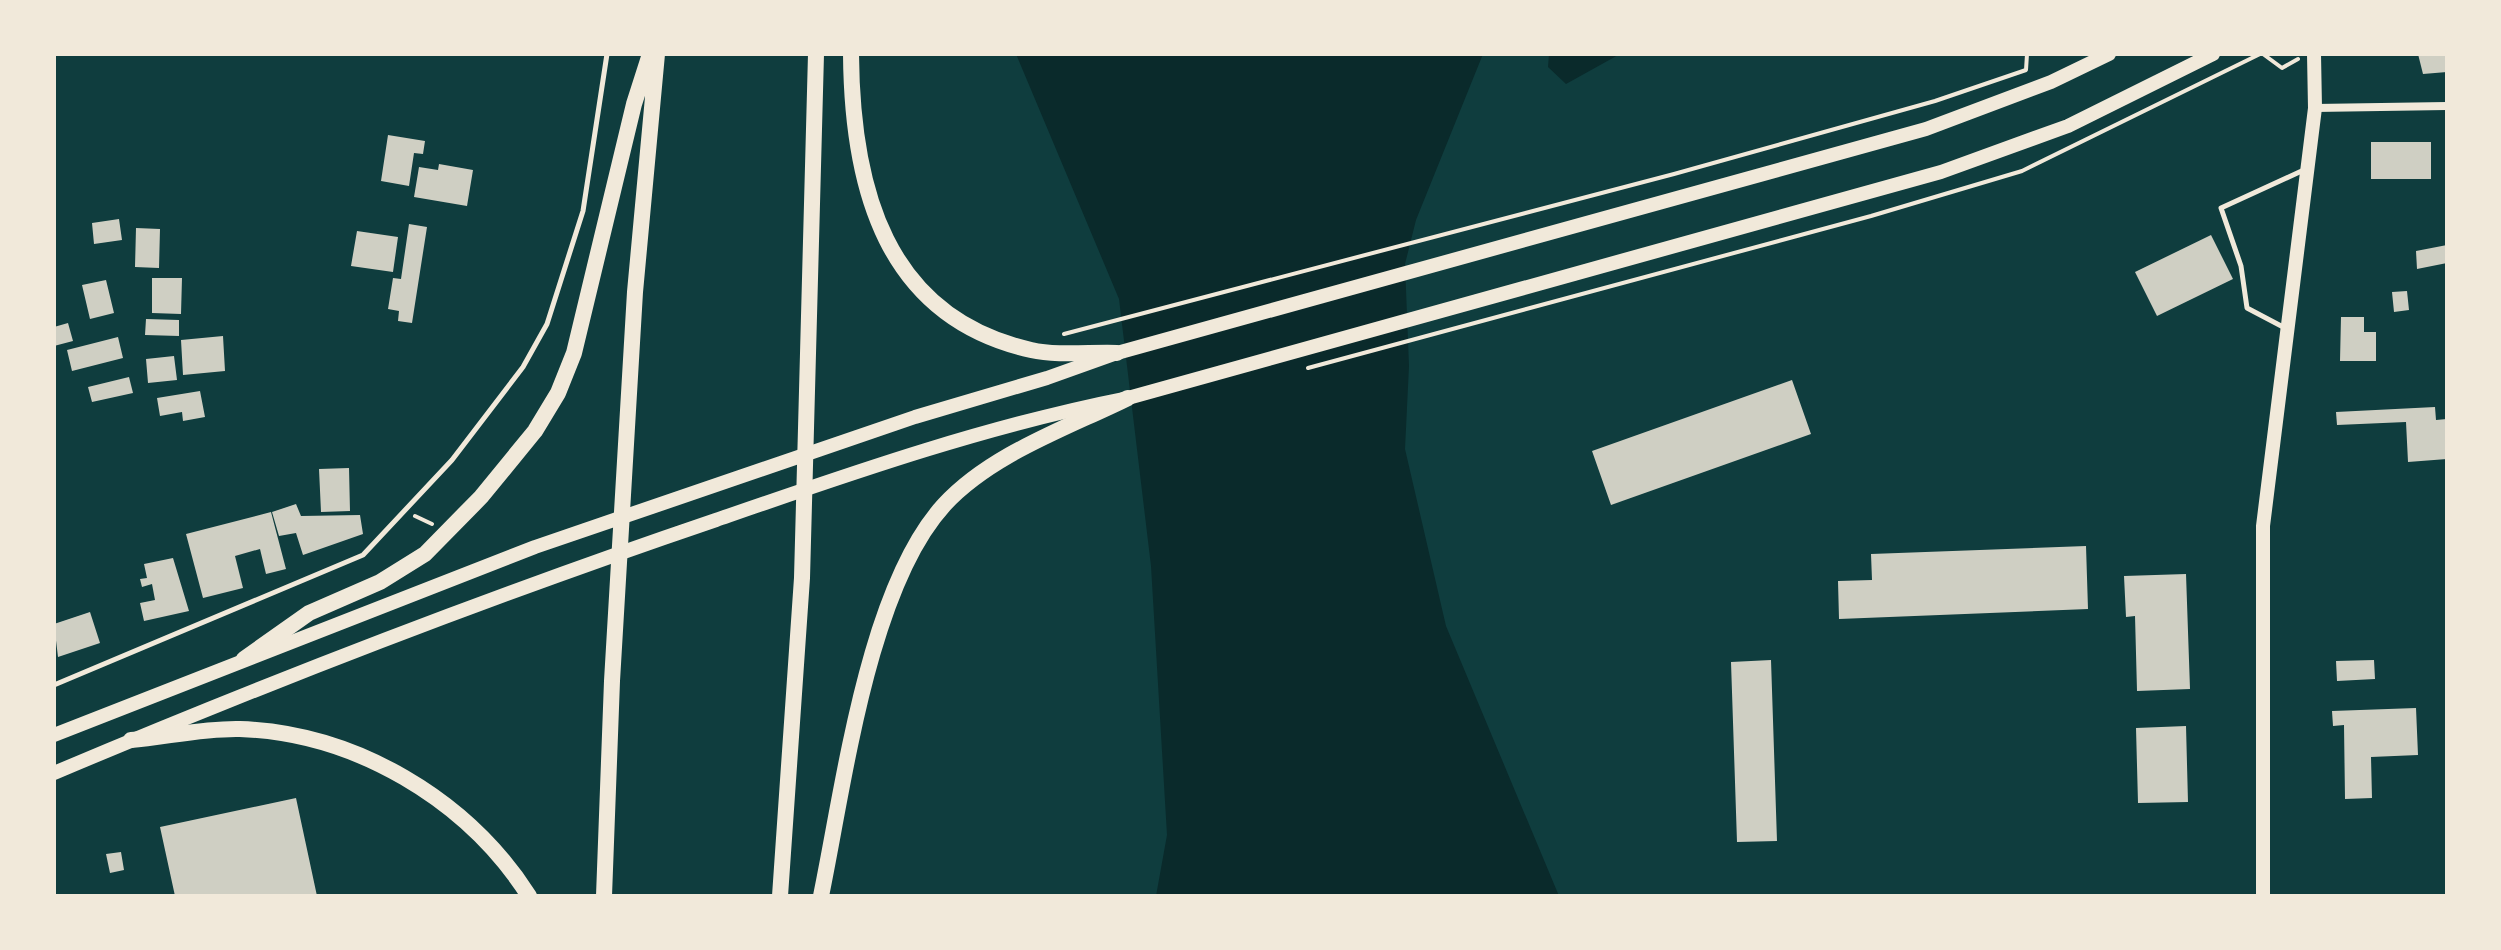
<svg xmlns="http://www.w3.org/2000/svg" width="2501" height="950" viewBox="0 0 2501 950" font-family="'PT Sans Narrow',sans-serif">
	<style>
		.water { fill: #0a2a2b }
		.building { fill: #cfcfc3 }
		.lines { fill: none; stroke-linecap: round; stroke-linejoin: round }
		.path { stroke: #f1e9da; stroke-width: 4 }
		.service { stroke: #f1e9da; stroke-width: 5 }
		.minor { stroke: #f1e9da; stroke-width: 8 }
		.tertiary { stroke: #f1e9da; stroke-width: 14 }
		.secondary { stroke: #f1e9da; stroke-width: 14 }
		.primary { stroke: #f1e9da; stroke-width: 16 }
	</style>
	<rect width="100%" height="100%" fill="#0f3d3e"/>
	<path class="water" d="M1016,54h467l-67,166 -11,44 4,102 -4,83 41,177 113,270h-403l11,-61 -16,-269 -32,-267z
		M1549,54h71l-54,30 -18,-17z"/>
	<path class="building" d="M2418,54h29v18l-24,2z
		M388,135l37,6 -2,13 -9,-1 -5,33 -28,-5z
		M2371,142h60v37h-60z
		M439,164l34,6 -6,36 -53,-9 5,-30 19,3z
		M119,219l3,21 -28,4 -2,-21z
		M409,224l18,3 -15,96 -14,-2 1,-10 -11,-2 5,-31 8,1z
		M136,228l24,1 -1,39 -24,-1z
		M357,231l41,6 -5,35 -42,-6z
		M2211,235l22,44 -76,37 -22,-44z
		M2447,245v18l-30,6 -1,-18z
		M152,278h30l-1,36 -29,-1z
		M106,280l8,33 -24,6 -8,-34z
		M2407,291l2,19 -15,2 -2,-20z
		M2341,317h23v15h12v29h-36z
		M146,319l33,1v16l-34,-1z
		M68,323l5,18 -19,5v-19z
		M223,336l2,35 -42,4 -2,-35z
		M118,337l5,21 -51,13 -5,-21z
		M174,356l3,24 -29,3 -2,-24z
		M129,377l4,16 -41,9 -4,-15z
		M1792,380l19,54 -200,71 -19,-54z
		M200,391l5,26 -22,4 -1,-9 -22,4 -3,-18z
		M2435,407l1,13 11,-1v40l-39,3 -2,-40 -69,3 -1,-13z
		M349,468l1,43 -29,1 -2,-43z
		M296,504l5,12 59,-1 3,19 -60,21 -7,-22 -17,3 -7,-24z
		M271,512l15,57 -20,5 -6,-25 -25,7 8,32 -40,10 -17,-64z
		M2086,546l2,63 -249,10 -1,-38 34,-1 -1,-26z
		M173,558l16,53 -45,10 -4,-18 15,-3 -3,-16 -10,3 -2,-8 7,-1 -3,-14z
		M2186,574l4,115 -53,2 -2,-75 -9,1 -2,-41z
		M90,612l10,31 -42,14 -4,-33z
		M1771,660l6,181 -40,1 -6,-180z
		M2374,660l1,19 -38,2 -1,-20z
		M2416,708l2,47 -47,2 1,41 -27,1 -1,-74 -11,1 -1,-15z
		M2186,726l2,76 -50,1 -2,-75z
		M296,798l21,98h-142l-15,-69z
		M121,852l3,18 -14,3 -4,-19z"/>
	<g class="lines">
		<path class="path" d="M2263,54l19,14 16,-9
			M1064,334l610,-160 261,-73 91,-31 1,-16
			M1308,368l563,-152 151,-45 238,-117
			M415,516l17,8"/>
		<path class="service" d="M2287,329l-40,-21 -6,-42 -20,-58 85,-39
			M54,685l309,-130 89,-95 71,-93 24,-43 36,-113 24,-157"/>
		<path class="minor" d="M2315,108l132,-2"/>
		<path class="tertiary" d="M2263,896v-370l52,-418 -1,-54"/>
		<path class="secondary" d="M54,735l481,-188 380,-130 132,-39 70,-25 809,-224 125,-47 58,-28
			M54,773c218,-92 438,-177 662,-253 136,-47 270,-94 412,-122l813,-226 127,-46 145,-72"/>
		<path class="primary" d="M851,54c1,132 33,263 180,296 27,6 59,2 86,3
			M244,659l65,-46 71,-31 45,-28 56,-57 54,-66 23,-38 16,-40 60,-249 16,-50
			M131,740c35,-3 73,-12 109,-11 115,4 227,70 289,167
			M604,896l8,-215 23,-389 22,-238
			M780,896l22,-318 14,-524
			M821,896c23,-111 47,-308 123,-391 47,-51 123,-77 184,-107"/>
	</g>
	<rect width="2501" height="950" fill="none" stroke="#f1e9da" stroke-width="112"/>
</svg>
